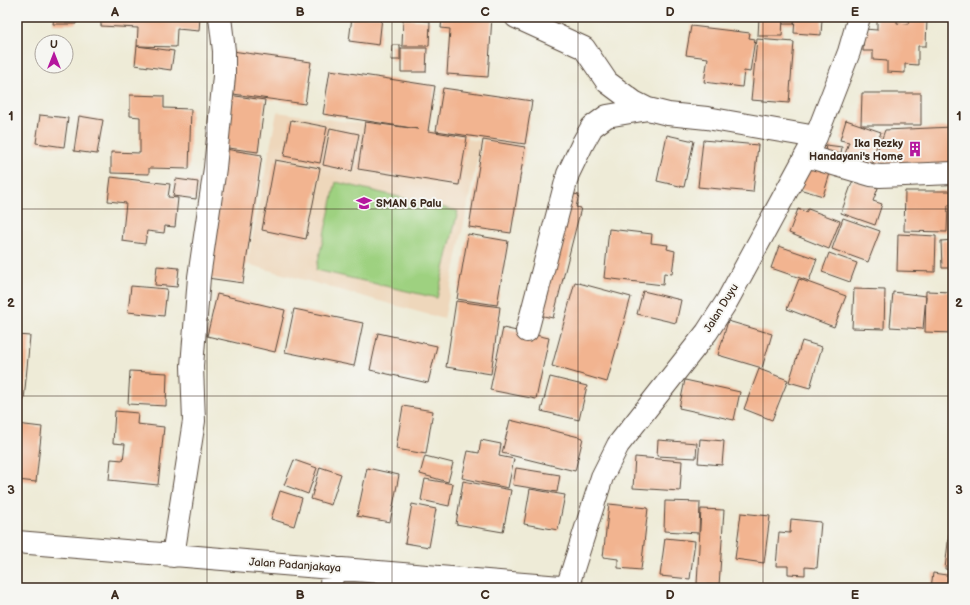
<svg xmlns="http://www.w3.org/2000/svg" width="970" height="605" viewBox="0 0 970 605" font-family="'Balsamiq Sans',sans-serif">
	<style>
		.built { fill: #eed7bb }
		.green { fill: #9ed180; stroke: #6c7e4f }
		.building { fill: #f2b490 }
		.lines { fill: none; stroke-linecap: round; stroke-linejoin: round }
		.minor-casing { stroke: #56473a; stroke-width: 24 }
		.minor { stroke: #fff; stroke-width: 22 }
		.grid { fill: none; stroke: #3b2a1e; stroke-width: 1; stroke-opacity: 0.55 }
		.labels { text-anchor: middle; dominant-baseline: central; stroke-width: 4; stroke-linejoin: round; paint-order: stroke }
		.poi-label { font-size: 11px; font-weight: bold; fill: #3b2a1e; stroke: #f6f6f2; text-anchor: end }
		.street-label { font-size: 11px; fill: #3b2a1e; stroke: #f6f6f2 }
		.neatline { fill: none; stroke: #3b2a1e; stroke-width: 1.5 }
		.grid-label { font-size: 13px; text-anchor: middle; font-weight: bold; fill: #3b2a1e }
	</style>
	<rect width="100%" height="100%" fill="#f6f6f2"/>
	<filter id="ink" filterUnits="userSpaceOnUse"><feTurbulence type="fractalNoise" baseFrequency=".025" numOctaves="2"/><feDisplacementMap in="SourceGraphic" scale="8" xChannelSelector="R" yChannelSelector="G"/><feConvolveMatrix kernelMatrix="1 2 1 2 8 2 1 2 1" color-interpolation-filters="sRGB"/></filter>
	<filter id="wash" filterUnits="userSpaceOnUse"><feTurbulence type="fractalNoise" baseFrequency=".012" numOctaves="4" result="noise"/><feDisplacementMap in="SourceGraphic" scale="16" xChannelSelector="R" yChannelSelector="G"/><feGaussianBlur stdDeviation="0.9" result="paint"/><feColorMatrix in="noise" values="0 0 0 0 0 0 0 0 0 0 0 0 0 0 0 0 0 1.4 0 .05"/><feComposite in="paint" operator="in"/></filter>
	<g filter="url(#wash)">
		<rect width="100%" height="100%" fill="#eeebd7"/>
		<path class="built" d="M277,112l204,29 -37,178 -197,-55z"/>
		<path class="green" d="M336,182l122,29 -21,87 -121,-28z"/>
		<g id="blocks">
			<path class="building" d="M54,17h22v7h-23z
				M101,17h99l-1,14 -22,-2 -1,18 -39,-1 1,-18 -37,-2z
				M352,17h30l-3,28 -30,-4z
				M442,17h50l-4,60 -41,-3 3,-45 -9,-1z
				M759,17h24l-1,19h-24z
				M784,17h10v7h-11z
				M795,17l27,2 -1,16 -27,-2z
				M877,17h20v6l11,1 1,-5h18l-1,27h-8v19l-13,-1v9l-18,-1v-11l-14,-1v-9h-10l1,-22 13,1z
				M403,19l27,2 -1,25h-27z
				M691,26l59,7 -1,5 6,1 -5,33 -6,-1 -2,16 -38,-5 4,-24 -22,-3z
				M757,39l37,3 -5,61 -38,-3z
				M392,45h8v15h-9z
				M137,46l37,5 -3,19 -36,-5z
				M401,48h26l-1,24h-25z
				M232,51l79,11 -6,42 -79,-11z
				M330,70l105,16 -7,45 39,6 -8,48 -101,-16 7,-47 53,7 -95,-15z
				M443,88l89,13 -7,43 -89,-13z
				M862,93h59v32h-60z
				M130,95l34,1v12l27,1 -2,60 -40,-1v6l-38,-1v-21l29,1v-36l-10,-1z
				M228,95l37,5 -7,52 -37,-5z
				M40,115l28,3 -4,29 -28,-4z
				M79,116l24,4 -6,34 -23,-3z
				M291,120l36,7 -7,36 -36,-7z
				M846,120l35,12 -11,36 -27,-8 6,-18 -9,-2z
				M953,127v42l-83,2 15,-41z
				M330,128l29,6 -7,37 -29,-6z
				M667,135l27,6 -10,46 -27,-6z
				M483,140l42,7 -14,86 -42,-6z
				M703,140l55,5 -5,47 -55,-5z
				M826,145l16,2 -2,12 -16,-2z
				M219,148l43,7 -19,128 -43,-6z
				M275,160l45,8 -14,71 -44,-9z
				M807,162l24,8 -8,26 -24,-7z
				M111,177l59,7 -2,13 10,1 -3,29 -10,-1 -1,7 -17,-2 -2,13 -23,-3 4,-38 -18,-2z
				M176,179l22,3 -2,17 -23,-3z
				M853,180l25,8 -5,13 9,3 -7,21 -34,-12z
				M905,191h48v14h-5l-1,27 -43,-1z
				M569,193l10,2 -3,12 5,1 -28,110 -19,-4z
				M798,209l8,3 2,-3 32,12 -11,28 -40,-16z
				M843,218l37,13 -12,31 -36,-13z
				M609,229l43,5 -1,9 17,2 -1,4 8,2 -3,23 -8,-1 -1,12 -59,-7z
				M468,234l40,7 -11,64 -40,-6z
				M898,234l38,2 -1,36 -38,-1z
				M953,240v28h-11l-1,-27z
				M779,246l38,13 -8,22 -38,-13z
				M829,253l28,10 -7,19 -28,-10z
				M157,266l22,2 -2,19 -22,-2z
				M799,279l47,17 -12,31 -47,-18z
				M575,282l56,15 -24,85 -55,-16z
				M131,286l36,3 -3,27 -36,-4z
				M854,289l31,1 -1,39 -32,-1z
				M643,291l38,9 -5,23 -39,-9z
				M926,291l27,1v41l-28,-1z
				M893,292l33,4 -3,33 -33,-2z
				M217,294l68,16 -10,42 -68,-16z
				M456,301l44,6 -9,67 -45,-7z
				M294,309l69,14 -9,43 -69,-14z
				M728,321l44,13 -10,34 -44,-13z
				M503,328l46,10 -13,61 -46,-9z
				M378,333l59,13 -9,37 -58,-13z
				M17,335l13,1 -6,64 -7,-1z
				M802,341l20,6 -12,41 -21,-6z
				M759,369l29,11 -16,40 -28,-11z
				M130,371l37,2 -1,33 -38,-2z
				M550,377l37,9 -8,34 -38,-9z
				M685,380l55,12 -6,28 -55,-12z
				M403,406l30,5 -7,43 -30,-5z
				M115,411l23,2 -1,11 27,3 -6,58 -49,-5 2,-21 12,1 2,-16 -12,-1z
				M510,420l73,18 -8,33 -73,-18z
				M17,424l25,3 -6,55 -19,-2z
				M700,439l24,2 -2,24 -24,-2z
				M481,440l20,4 -2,12 15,3 -6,29 -46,-10 6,-27 11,2z
				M658,440l39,3 -1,15 -39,-2z
				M425,456l28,7 -5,19 -28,-8z
				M635,457l47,4 -2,30 -47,-3z
				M294,460l23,8 -9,26 -24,-9z
				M320,467l21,7 -10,31 -20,-6z
				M367,468l32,7 -9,47 -33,-6z
				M516,468l44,7 -3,17 -44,-7z
				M425,479l28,5 -4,22 -28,-6z
				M463,481l48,9 -8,42 -47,-8z
				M530,489l35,6 -7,35 -34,-6z
				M280,491l22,7 -8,28 -23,-7z
				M665,501l35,1 -1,31 -35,-2z
				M412,504l24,5 -7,38 -24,-4z
				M609,504l39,4 -7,62 -23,-2v-9l-15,-2z
				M701,509l23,1 -5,76 -22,-2z
				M741,513l29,3 -6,47 -29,-4z
				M791,519l30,3 -4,46 -12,-1v8l-17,-1v-8h-12l3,-34 11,1z
				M949,534l4,1v35l-8,-1z
				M665,538l30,3 -5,38 -30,-3z
				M933,573l20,3v12h-22z"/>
		</g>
	</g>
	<g filter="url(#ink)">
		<use href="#blocks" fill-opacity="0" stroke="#56473a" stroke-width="1"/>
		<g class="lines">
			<defs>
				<path id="minor" d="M516,17l68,31 23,34 27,20 14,7 20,5 39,4 109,19
					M806,156l65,19 9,1 73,-3
					M527,331l41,-157 15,-31 9,-16 15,-11 41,-7
					M17,542l556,46
					M173,556l21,-135 -2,-55 7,-89 16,-109 9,-92v-25l-4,-34
					M330,588l4,-20
					M567,588l35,-111 16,-32 89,-113 20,-31 89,-164 33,-85 10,-35"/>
			</defs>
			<use href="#minor" class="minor-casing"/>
			<use href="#minor" class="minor"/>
		</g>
	</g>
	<path class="grid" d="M207,17v571M392,17v571M578,17v571M763,17v571M17,209h936M17,396h936"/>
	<defs>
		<symbol id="building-bare" viewBox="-9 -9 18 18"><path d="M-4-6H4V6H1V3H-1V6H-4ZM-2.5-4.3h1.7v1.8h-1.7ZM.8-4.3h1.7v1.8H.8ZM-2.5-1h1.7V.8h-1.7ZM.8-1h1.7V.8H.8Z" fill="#b5179e" stroke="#f6f6f2" stroke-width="2.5" paint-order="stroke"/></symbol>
		<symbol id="school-bare" viewBox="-9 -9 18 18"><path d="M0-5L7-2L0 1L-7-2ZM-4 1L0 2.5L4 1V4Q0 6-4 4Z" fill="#b5179e" stroke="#f6f6f2" stroke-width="2.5" paint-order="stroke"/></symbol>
	</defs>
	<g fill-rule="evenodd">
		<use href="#building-bare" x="904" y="138" width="22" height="22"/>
		<use href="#school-bare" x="353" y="192" width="22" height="22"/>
	</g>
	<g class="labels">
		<g class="poi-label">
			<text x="903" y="143">Ika Rezky<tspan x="903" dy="13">Handayani's Home</tspan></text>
			<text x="376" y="203" text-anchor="start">SMAN 6 Palu</text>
		</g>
		<g class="street-label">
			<text transform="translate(721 308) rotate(-58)">Jalan Duyu</text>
			<text transform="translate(295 565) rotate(4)">Jalan Padanjakaya</text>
		</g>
	</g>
	<rect width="970" height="605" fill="none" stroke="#f6f6f2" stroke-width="44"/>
	<g transform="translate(54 54)"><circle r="19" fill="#f6f6f2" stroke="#aba49d"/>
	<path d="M0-3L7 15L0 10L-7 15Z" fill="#b5179e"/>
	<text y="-6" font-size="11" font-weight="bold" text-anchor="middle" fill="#3b2a1e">U</text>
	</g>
	<rect x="22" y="22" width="926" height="561" class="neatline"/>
	<g class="grid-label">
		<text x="115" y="16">A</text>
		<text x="300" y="16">B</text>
		<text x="485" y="16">C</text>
		<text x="670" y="16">D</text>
		<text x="855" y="16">E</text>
		<text x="11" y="120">1</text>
		<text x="959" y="120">1</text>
		<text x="11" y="307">2</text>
		<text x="959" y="307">2</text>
		<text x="11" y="494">3</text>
		<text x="959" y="494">3</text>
		<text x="115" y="599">A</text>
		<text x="300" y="599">B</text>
		<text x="485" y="599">C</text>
		<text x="670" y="599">D</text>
		<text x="855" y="599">E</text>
	</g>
</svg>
